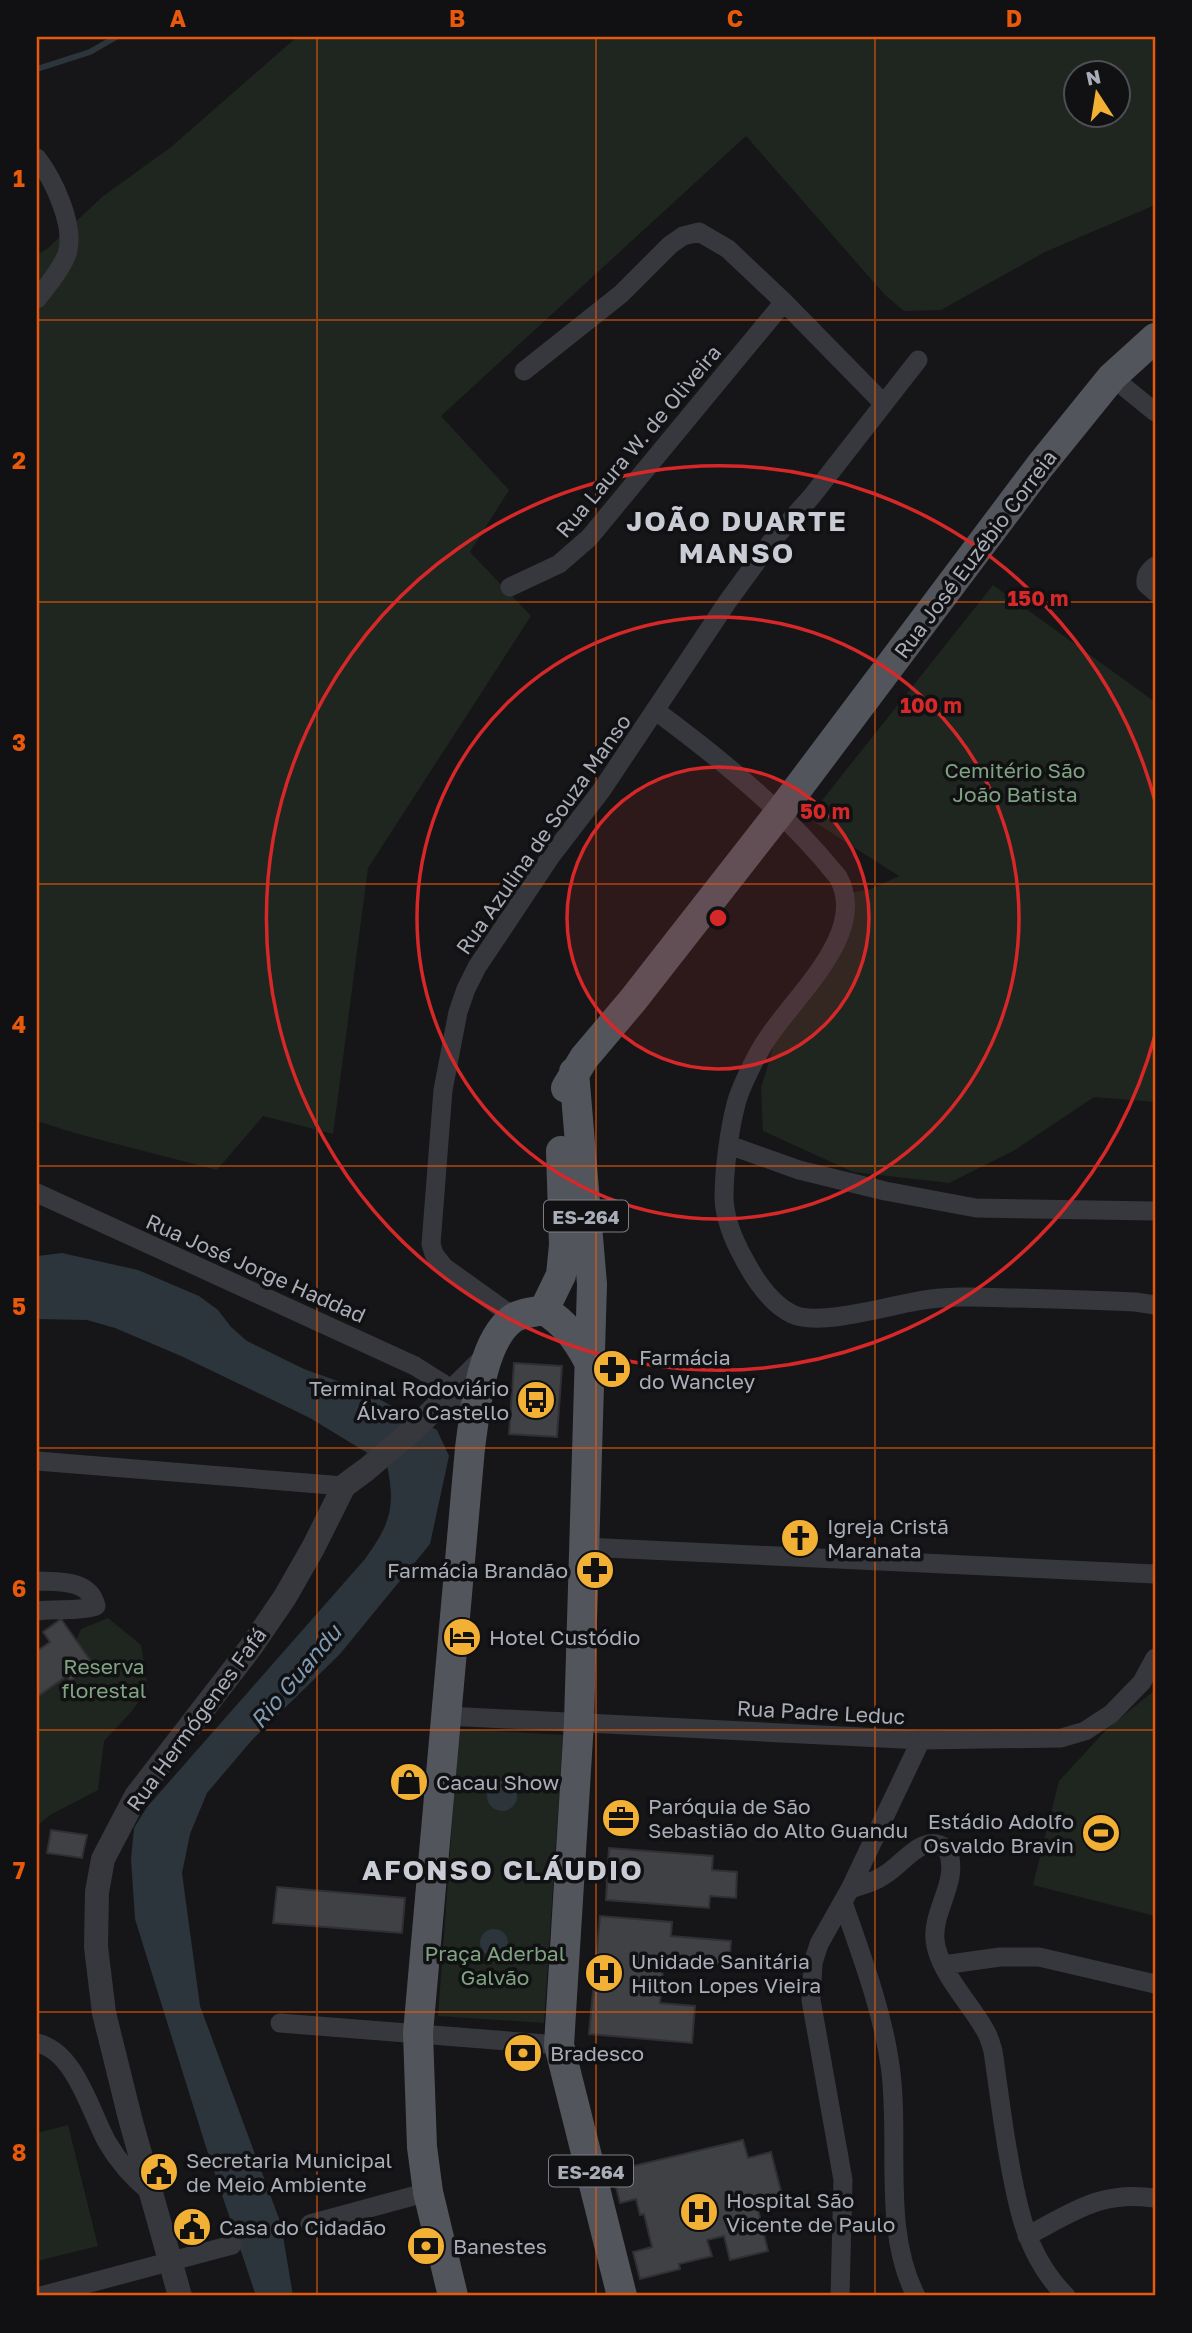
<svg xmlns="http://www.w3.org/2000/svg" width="1192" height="2333" viewBox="0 0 1192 2333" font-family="'Golos Text',sans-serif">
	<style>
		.green { fill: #1e261f; fill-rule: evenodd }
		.water { fill: #2c353c }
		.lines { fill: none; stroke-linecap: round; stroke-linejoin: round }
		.stream { stroke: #2c353c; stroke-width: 6 }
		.building { fill: #404145; stroke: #303034; stroke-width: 2 }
		.minor { stroke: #37383d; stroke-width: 19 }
		.tertiary { stroke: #37383d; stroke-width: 24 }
		.primary { stroke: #53555c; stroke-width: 30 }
		.grid { fill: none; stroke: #e8590c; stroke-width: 2; stroke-opacity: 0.55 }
		.ring { fill: none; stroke: #d62828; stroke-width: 3.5 }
		.labels { text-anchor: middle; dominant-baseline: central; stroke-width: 7; stroke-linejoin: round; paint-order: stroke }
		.shield { fill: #111113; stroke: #7b7e86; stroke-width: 2 }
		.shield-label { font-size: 19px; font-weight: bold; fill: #a8adb8 }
		.street-label { font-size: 21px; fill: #a8adb8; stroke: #111113 }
		.park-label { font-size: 21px; fill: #7fa381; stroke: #111113 }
		.poi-label { font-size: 21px; fill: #a8adb8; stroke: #111113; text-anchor: start }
		.water-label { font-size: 23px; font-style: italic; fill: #7f9bb3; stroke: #111113 }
		.district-label { font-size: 28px; font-weight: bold; letter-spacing: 2px; fill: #c9ccd4; stroke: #111113 }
		.centre { fill: #d62828; stroke: #111113; stroke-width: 3.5 }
		.ring-label { font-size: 21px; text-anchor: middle; font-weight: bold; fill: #d62828; stroke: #111113; stroke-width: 7; stroke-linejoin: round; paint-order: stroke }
		.neatline { fill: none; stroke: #e8590c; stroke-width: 2.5 }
		.grid-label { font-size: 23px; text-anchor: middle; font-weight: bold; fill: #e8590c }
	</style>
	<rect width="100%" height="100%" fill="#161618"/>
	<path class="green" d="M297,37h858v168l-110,47 -104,58 -37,1 -20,-17 -138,-158 -305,280 68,74 -39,62 61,64 -163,252 -35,266 -70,-18 -46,54 -139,-36 -41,-13v-866l11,-7 54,-51 69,-50zM1076,74h42v42h-42z
		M993,585l162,117v400l-61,-5 -79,53 -66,33 -96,-11 -90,-41 -2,-43 21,-70 32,-50 35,-75 22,-4 28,-13 -91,-58z
		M108,1618l33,27 7,43 -16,23 -28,30 -6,49 -48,25 -13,11v-128l28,-33 16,-36z
		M1155,1690v226l-122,-31 26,-104 49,-53z
		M459,1729l104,6 -19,288 -106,-7z
		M68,2125l30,121 -61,15v-128z"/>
	<path class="water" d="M62,1253l76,17 61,26 19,14 13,17 16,14 57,28 56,20 77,41 12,26 -19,88 -90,110 -88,86 -45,53 -17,41 -8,39 18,133 81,218 12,72h-37l-51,-152 -70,-225 -4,-60 3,-31 13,-21 218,-248c25,-35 31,-51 22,-94l-77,-47 -129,-62 -66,-28 -28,-8 -50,-1v-63z
		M487 1796a15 15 0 1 1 30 0a15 15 0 1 1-30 0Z
		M480 1943a14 14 0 1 1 28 0a14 14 0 1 1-28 0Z"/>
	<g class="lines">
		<path class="stream" d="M37,69l53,-17 26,-15"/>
	</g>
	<path class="building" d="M514,1363l48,3 -5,71 -48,-3z
		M61,1619l32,45 -23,17 -3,-5 -30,21v-46l13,-9 -7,-10z
		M51,1830l36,5 -5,23 -35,-5z
		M609,1848l104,8 -1,14 25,2 -1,26 -26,-2 -1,12 -103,-8 1,-20 -10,-1 1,-16 10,1z
		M277,1887l128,11 -3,35 -129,-10z
		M600,1916l72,6 -1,14 60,5 -2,24 -65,-5 -4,43 35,3 -3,37 -103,-9z
		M743,2140l5,18 23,-6 13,51 -26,6 10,42 -38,9 -6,-24 -17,4 5,16 -33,8 1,5 -40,10 -7,-27 19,-5 -8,-33 -4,1 -4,-16 -16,4 -8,-32z"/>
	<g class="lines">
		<path class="minor" d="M37,158c16,21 39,68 30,96 -6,16 -20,32 -30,45
			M524,371l97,-77 49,-49 13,-9 16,-4 29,17 56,53 99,101
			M1112,377l43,35
			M1155,566c-6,5 -10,9 -9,18l9,8
			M510,587l49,-23 30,-26 195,-236
			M656,711c66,49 130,101 182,166 32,56 -45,120 -73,165 -9,14 -25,46 -29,62 -7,27 -12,66 -12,95 1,20 10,42 20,60 11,21 26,44 48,55 26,13 96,-8 126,-13 31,-6 63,-4 95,-3 41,1 81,2 122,4l20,3
			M729,1145l70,25 86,21 91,17 179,3
			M37,1193l378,173 38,24 10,10
			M514,1317l-70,-50 -10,-13 -3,-10 12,-154 15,-78 8,-23 11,-22 74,-111 50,-65 127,-190 43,-59 41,-46 106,-136
			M37,1461l307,25
			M585,1547l570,27
			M37,1581c22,1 53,-2 59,25 -17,6 -40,2 -59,5
			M447,1716l474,24 140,-2 24,-7 26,-17 31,-32 13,-24
			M850,1889c13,-4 25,-7 36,-15 19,-12 38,-43 61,-25 14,31 -15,60 -12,91 3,31 35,63 50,90 4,6 6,14 8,21 5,34 9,68 15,102 9,53 18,103 58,143
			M843,1902c18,53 39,107 47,163 11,75 -9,163 26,231
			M943,1965l57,-8h39l116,27
			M280,2023l279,22
			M37,2043c38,8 53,68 70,99 11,19 26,36 43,50
			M310,2224l118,-32
			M1027,2236c46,-24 74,-46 128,-38
			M41,2296l191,-51
			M840,2296l3,-116 -32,-180 2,-37 6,-19 31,-55 71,-149"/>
		<path class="tertiary" d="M180,2296l-50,-178 -26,-105 -8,-66 1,-55 6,-33 33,-63 115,-149 34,-50 28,-49 31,-62 23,-17 48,-41 74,-73"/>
		<path class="primary" d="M574,1072l18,212 -13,438 -20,323 63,251
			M566,1088l18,-30 49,-58 147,-188 260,-346 72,-89 43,-39
			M544,1310l17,-35 3,-30 -3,-94
			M544,1310c21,13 32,28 44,50
			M453,2296l-25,-104 -6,-45 -4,-114 52,-585c5,-36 11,-106 42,-129 8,-6 22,-7 32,-9"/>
	</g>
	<path class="grid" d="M317,37v2259M596,37v2259M875,37v2259M37,320h1118M37,602h1118M37,884h1118M37,1166h1118M37,1448h1118M37,1730h1118M37,2012h1118"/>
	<circle cx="718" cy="918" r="151" fill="#d62828" fill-opacity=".12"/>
	<g class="ring">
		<circle cx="718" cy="918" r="151"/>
		<circle cx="718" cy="918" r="301"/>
		<path d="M1155 1035A452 452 0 1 1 1155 801"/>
	</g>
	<defs>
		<symbol id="pharmacy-disc" viewBox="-11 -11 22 22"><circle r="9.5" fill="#f2b134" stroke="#111113"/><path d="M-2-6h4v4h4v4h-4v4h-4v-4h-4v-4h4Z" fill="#111"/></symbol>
		<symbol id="bus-disc" viewBox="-11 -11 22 22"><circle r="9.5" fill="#f2b134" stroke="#111113"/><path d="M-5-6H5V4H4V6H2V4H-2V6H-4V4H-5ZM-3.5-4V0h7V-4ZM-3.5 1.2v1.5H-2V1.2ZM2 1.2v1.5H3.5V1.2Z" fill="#111"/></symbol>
		<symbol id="church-disc" viewBox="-11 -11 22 22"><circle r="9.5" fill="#f2b134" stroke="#111113"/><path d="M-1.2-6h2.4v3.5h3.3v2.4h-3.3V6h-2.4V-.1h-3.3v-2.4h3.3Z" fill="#111"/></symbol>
		<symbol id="hotel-disc" viewBox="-11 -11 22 22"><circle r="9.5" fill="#f2b134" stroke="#111113"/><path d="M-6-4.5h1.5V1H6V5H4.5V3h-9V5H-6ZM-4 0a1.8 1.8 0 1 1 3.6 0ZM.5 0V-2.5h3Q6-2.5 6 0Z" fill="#111"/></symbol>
		<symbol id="shop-disc" viewBox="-11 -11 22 22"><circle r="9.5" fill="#f2b134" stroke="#111113"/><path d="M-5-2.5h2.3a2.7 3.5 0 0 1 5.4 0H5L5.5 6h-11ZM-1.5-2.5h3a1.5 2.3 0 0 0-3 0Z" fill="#111"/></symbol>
		<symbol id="office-disc" viewBox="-11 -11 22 22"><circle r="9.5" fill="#f2b134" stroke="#111113"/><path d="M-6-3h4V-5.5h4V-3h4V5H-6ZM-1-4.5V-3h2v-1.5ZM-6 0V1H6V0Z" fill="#111"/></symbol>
		<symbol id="stadium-disc" viewBox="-11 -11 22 22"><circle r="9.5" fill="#f2b134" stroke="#111113"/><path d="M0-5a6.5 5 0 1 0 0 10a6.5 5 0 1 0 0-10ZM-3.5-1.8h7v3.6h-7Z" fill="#111"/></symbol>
		<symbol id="hospital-disc" viewBox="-11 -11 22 22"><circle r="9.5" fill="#f2b134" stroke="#111113"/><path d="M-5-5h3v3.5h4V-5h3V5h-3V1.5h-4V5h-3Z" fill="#111"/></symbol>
		<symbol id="bank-disc" viewBox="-11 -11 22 22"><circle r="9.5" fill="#f2b134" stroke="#111113"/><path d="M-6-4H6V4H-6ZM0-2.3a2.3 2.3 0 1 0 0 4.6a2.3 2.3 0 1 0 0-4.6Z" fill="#111"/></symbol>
		<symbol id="civic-disc" viewBox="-11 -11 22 22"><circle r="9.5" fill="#f2b134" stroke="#111113"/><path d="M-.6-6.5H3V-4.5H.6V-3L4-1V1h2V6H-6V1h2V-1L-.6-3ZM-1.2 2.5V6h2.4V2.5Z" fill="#111"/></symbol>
	</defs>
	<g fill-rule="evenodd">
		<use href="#pharmacy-disc" x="590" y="1347" width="44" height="44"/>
		<use href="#bus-disc" x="514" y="1378" width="44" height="44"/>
		<use href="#church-disc" x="778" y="1516" width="44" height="44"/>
		<use href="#pharmacy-disc" x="573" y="1548" width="44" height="44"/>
		<use href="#hotel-disc" x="440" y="1615" width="44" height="44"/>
		<use href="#shop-disc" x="387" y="1760" width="44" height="44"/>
		<use href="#office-disc" x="599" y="1796" width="44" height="44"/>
		<use href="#stadium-disc" x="1079" y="1811" width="44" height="44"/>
		<use href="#hospital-disc" x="582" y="1951" width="44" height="44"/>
		<use href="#bank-disc" x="501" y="2031" width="44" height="44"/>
		<use href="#civic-disc" x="137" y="2150" width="44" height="44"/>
		<use href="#hospital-disc" x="677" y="2190" width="44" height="44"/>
		<use href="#civic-disc" x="170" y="2205" width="44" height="44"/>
		<use href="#bank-disc" x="404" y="2224" width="44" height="44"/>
	</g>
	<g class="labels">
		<g class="shield">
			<rect x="544" y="1200.5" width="84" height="31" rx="5"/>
			<rect x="549" y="2155.5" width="84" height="31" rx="5"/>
		</g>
		<g class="shield-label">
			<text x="586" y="1216">ES-264</text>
			<text x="591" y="2171">ES-264</text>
		</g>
		<g class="street-label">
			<text transform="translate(638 441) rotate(-50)">Rua Laura W. de Oliveira</text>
			<text transform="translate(975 554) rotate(-53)">Rua José Euzébio Correia</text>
			<text transform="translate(543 834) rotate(-55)">Rua Azulina de Souza Manso</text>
			<text transform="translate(256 1268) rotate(24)">Rua José Jorge Haddad</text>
			<text transform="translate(821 1712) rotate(3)">Rua Padre Leduc</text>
			<text transform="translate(196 1719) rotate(-54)">Rua Hermógenes Fafá</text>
		</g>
		<g class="park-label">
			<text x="1015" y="770">Cemitério São<tspan x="1015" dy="24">João Batista</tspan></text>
			<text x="104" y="1666">Reserva<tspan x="104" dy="24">florestal</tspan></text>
			<text x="495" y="1953">Praça Aderbal<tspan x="495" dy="24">Galvão</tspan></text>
		</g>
		<g class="poi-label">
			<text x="639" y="1357">Farmácia<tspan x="639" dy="24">do Wancley</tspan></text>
			<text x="509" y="1388" text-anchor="end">Terminal Rodoviário<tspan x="509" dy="24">Álvaro Castello</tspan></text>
			<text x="827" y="1526">Igreja Cristã<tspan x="827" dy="24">Maranata</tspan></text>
			<text x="568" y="1570" text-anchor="end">Farmácia Brandão</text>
			<text x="489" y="1637">Hotel Custódio</text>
			<text x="436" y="1782">Cacau Show</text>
			<text x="648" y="1806">Paróquia de São<tspan x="648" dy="24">Sebastião do Alto Guandu</tspan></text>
			<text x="1074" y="1821" text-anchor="end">Estádio Adolfo<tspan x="1074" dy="24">Osvaldo Bravin</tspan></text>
			<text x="631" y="1961">Unidade Sanitária<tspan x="631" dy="24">Hilton Lopes Vieira</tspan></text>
			<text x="550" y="2053">Bradesco</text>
			<text x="186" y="2160">Secretaria Municipal<tspan x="186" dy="24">de Meio Ambiente</tspan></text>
			<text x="726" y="2200">Hospital São<tspan x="726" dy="24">Vicente de Paulo</tspan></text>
			<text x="219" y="2227">Casa do Cidadão</text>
			<text x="453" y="2246">Banestes</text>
		</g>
		<g class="water-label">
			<text transform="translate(295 1676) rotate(-50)">Rio Guandu</text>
		</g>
		<g class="district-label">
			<text x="737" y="520">JOÃO DUARTE<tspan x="737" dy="32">MANSO</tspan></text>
			<text x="503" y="1869">AFONSO CLÁUDIO</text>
		</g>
	</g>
	<circle cx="718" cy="918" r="10" class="centre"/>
	<g class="ring-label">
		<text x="1038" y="606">150 m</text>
		<text x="931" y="713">100 m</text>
		<text x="825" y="819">50 m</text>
	</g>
	<rect width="1192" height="2333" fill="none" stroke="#111113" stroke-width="77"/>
	<g transform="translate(1097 94) rotate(348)"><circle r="33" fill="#111113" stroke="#4d4f55" stroke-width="2"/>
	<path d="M0-5L12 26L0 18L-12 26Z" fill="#f2b134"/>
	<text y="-10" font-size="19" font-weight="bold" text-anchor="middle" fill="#a8adb8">N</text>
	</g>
	<rect x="38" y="38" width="1116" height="2256" class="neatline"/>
	<g class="grid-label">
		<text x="178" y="27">A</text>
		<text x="457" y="27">B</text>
		<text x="735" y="27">C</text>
		<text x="1014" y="27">D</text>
		<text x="19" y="187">1</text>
		<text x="19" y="469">2</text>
		<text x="19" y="751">3</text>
		<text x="19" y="1033">4</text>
		<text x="19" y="1315">5</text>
		<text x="19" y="1597">6</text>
		<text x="19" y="1879">7</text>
		<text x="19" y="2161">8</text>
	</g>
</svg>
